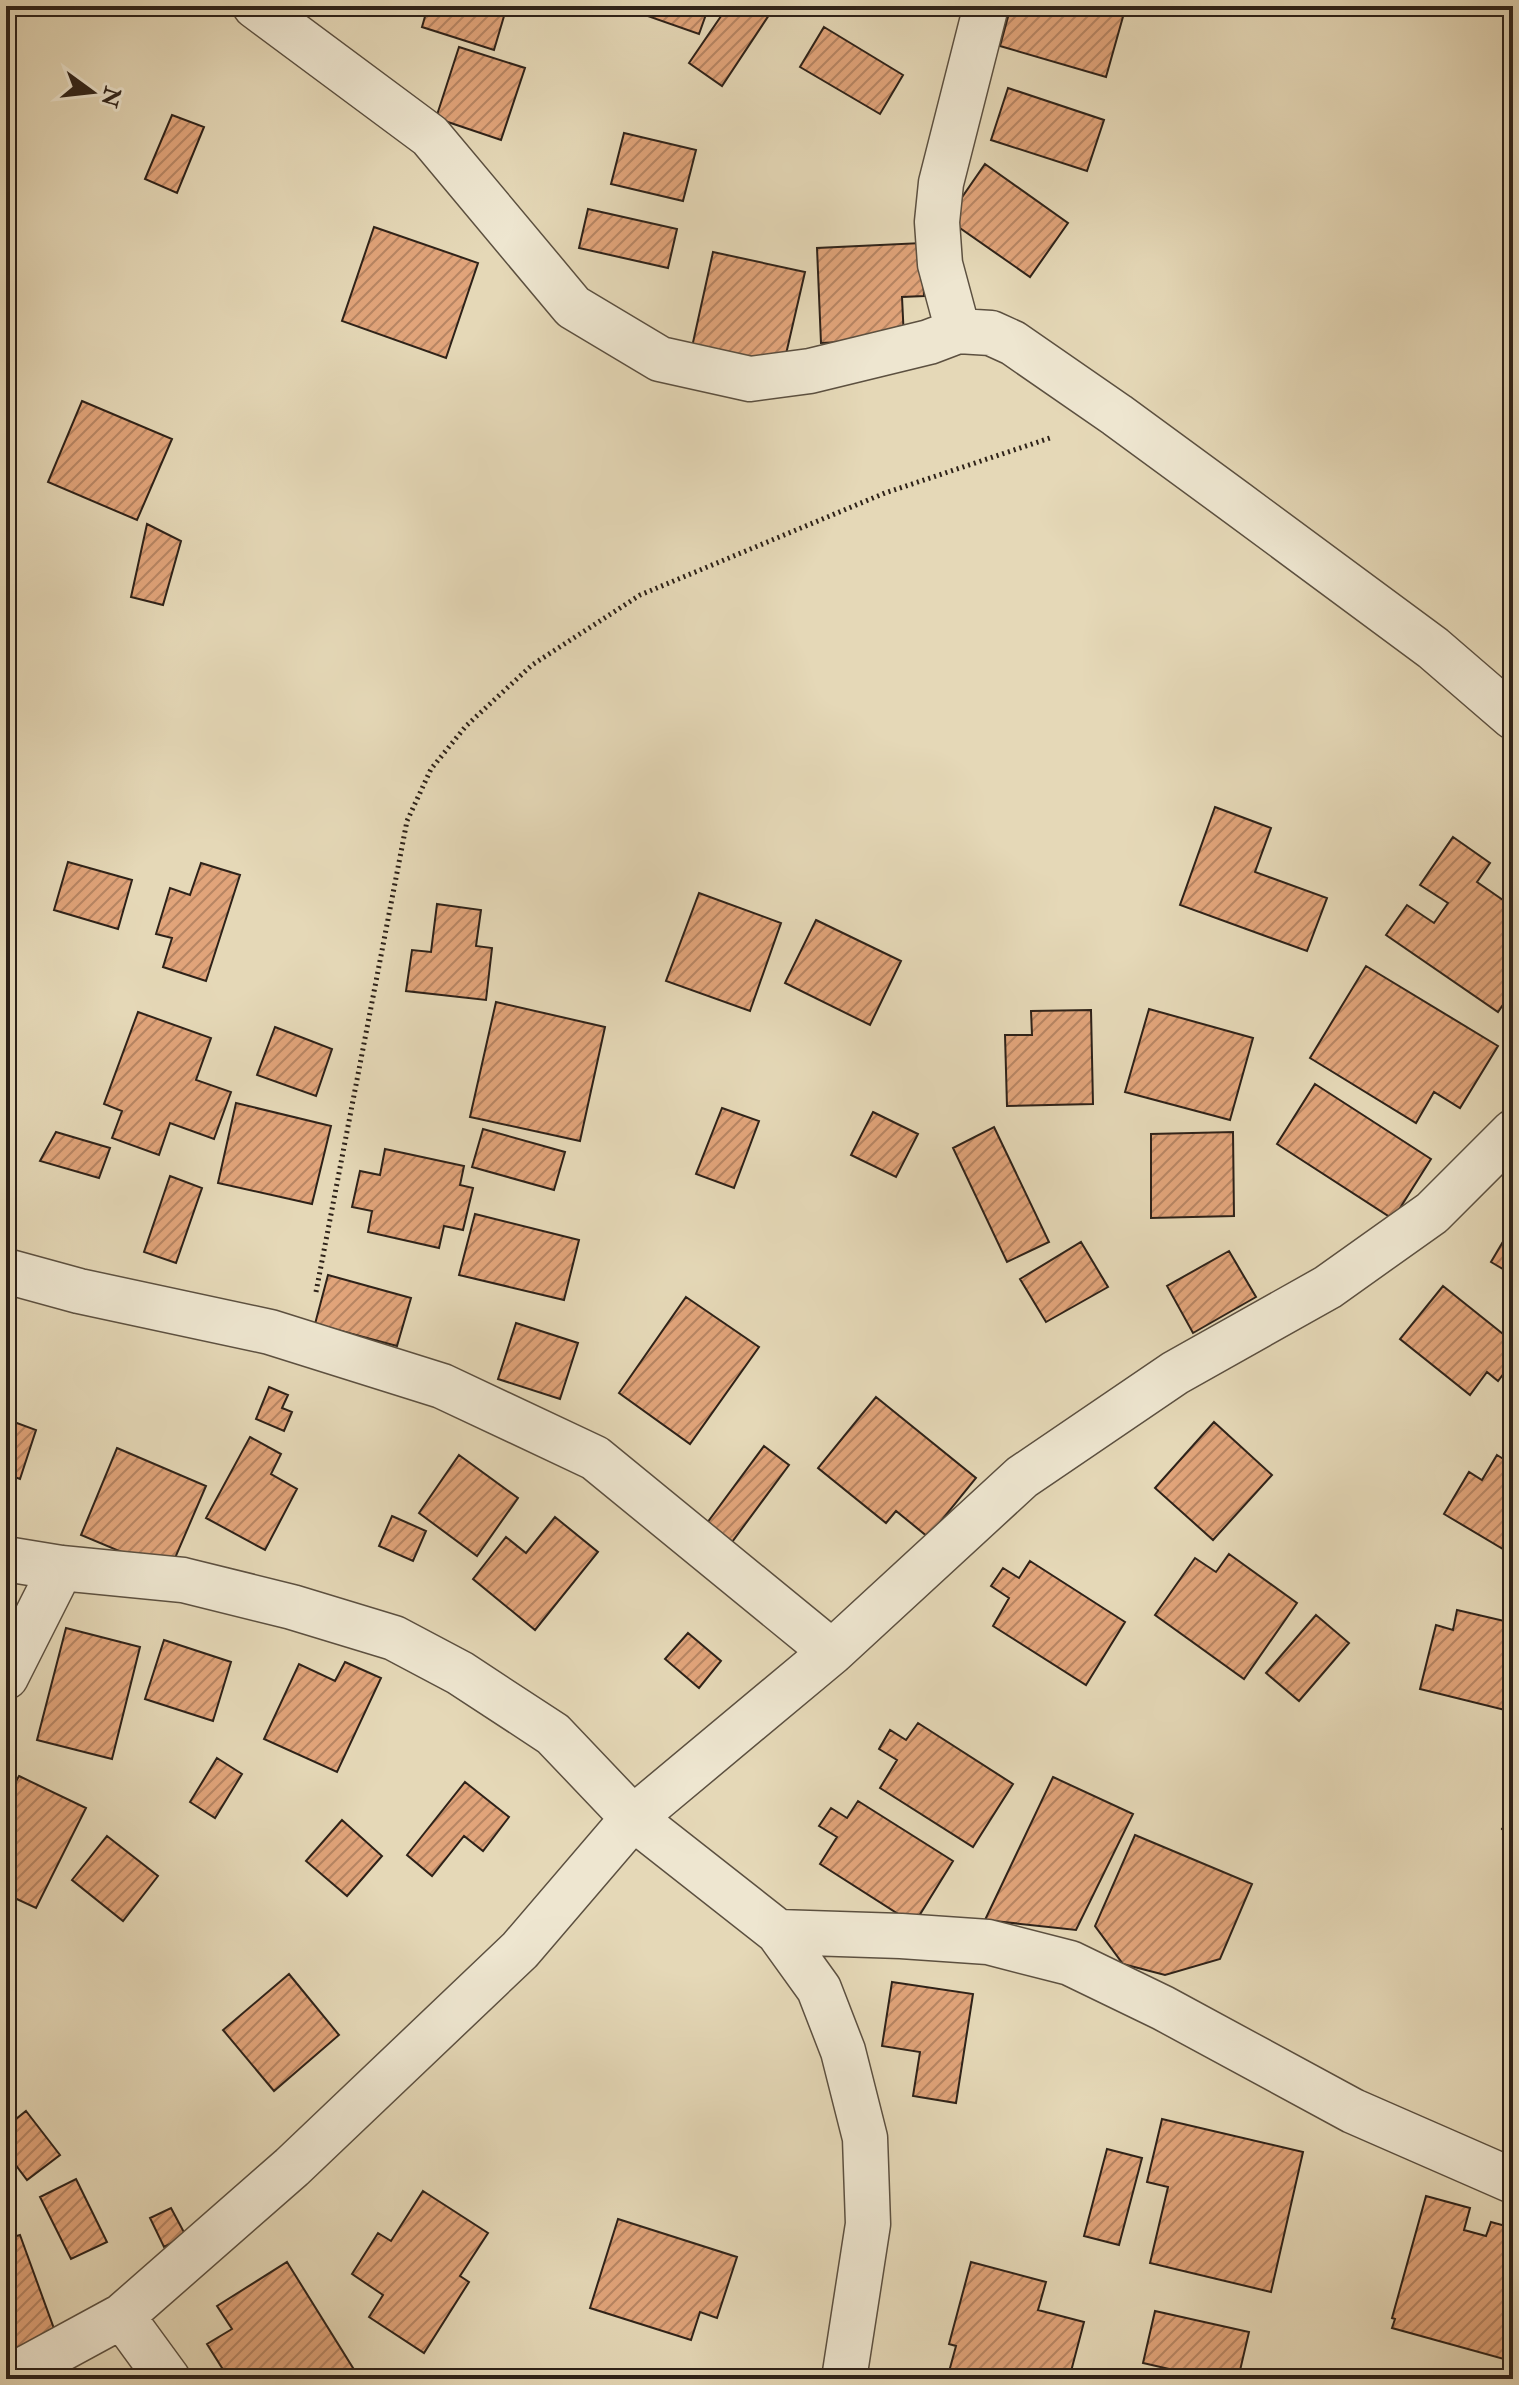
<svg xmlns="http://www.w3.org/2000/svg" width="1519" height="2385" viewBox="0 0 1519 2385" font-family="'IM FELL Double Pica',serif">
	<style>
		.building { fill: url(#building-hatch); stroke: #2e2219; stroke-width: 2 }
		.lines { fill: none; stroke-linecap: round; stroke-linejoin: round }
		.minor-casing { stroke: #5c5040; stroke-width: 47 }
		.path { stroke: #2e2219; stroke-width: 5; stroke-dasharray: 2 4; stroke-linecap: butt }
		.minor { stroke: #eee6d0; stroke-width: 44 }
	</style>
	<defs>
		<pattern id="building-hatch" width="6" height="6" patternUnits="userSpaceOnUse" patternTransform="scale(2)"><rect width="6" height="6" fill="#e1a47a"/><path d="M-1 1l2-2M0 6l6-6M5 7l2-2" fill="none" stroke="#b78563"/></pattern>
	</defs>
	<rect width="100%" height="100%" fill="#e5d8b7"/>
	<filter id="stains"><feTurbulence type="fractalNoise" baseFrequency=".0025" numOctaves="4"/><feColorMatrix values="0 0 0 0 .2 0 0 0 0 .09 0 0 0 0 .02 0 0 0 .5 -.17"/></filter>
	<radialGradient id="worn" r=".72"><stop offset=".6" stop-color="#630" stop-opacity="0"/><stop offset="1" stop-color="#630" stop-opacity=".3"/></radialGradient>
	<path class="building" d="M428,6h79l-13,44 -72,-23z
		M642,6h67l-10,28 -60,-21z
		M728,6h47l-53,80 -33,-23z
		M1011,6h115l-20,71 -106,-31z
		M824,27l79,48 -23,39 -80,-47z
		M459,47l66,21 -24,72 -65,-22z
		M1008,88l96,32 -17,51 -96,-31z
		M172,115l32,12 -27,66 -32,-14z
		M624,133l72,17 -13,51 -72,-17z
		M985,164l83,59 -38,54 -83,-58z
		M588,209l89,20 -9,39 -89,-20z
		M374,227l104,36 -32,95 -104,-37z
		M922,243l2,53 -22,1 2,42 -83,4 -4,-95z
		M713,252l92,20 -22,95 -91,-20z
		M82,401l90,38 -35,81 -89,-38z
		M147,524l34,17 -18,64 -32,-8z
		M1215,807l56,21 -16,44 72,26 -20,53 -127,-46z
		M1453,837l37,26 -13,19 36,25v83l-15,22 -112,-77 21,-30 27,18 14,-20 -28,-18z
		M68,862l64,18 -14,49 -64,-19z
		M201,863l39,12 -34,106 -43,-14 9,-29 -16,-4 14,-46 20,7z
		M699,893l82,30 -31,88 -84,-30z
		M437,904l44,6 -5,36 16,2 -6,52 -80,-9 6,-41 19,2z
		M816,920l85,41 -31,64 -85,-42z
		M1366,966l132,80 -38,62 -26,-16 -18,31 -106,-65z
		M496,1002l109,25 -25,114 -110,-24z
		M1149,1009l104,29 -23,82 -105,-28z
		M1091,1010l2,94 -86,2 -2,-71h27l-1,-24z
		M138,1012l73,26 -15,42 35,12 -17,47 -44,-16 -11,32 -47,-17 10,-27 -18,-7z
		M275,1027l57,22 -16,47 -59,-21z
		M1315,1084l116,75 -38,60 -116,-75z
		M236,1103l95,23 -19,78 -94,-21z
		M722,1108l37,13 -25,67 -38,-14z
		M873,1112l45,22 -22,43 -45,-22z
		M994,1127l55,115 -42,20 -54,-114z
		M483,1129l82,23 -11,38 -82,-23z
		M56,1132l54,16 -11,30 -59,-17z
		M1233,1132l1,84 -83,2v-84z
		M385,1149l79,17 -4,19 13,3 -10,42 -19,-4 -5,22 -71,-16 4,-21 -20,-4 8,-36 20,4z
		M170,1176l32,12 -26,75 -32,-11z
		M475,1214l104,26 -15,60 -105,-25z
		M1511,1228l2,1v46l-22,-13z
		M1081,1242l27,45 -62,35 -26,-43z
		M1229,1251l27,46 -63,36 -26,-47z
		M328,1275l83,23 -14,48 -82,-22z
		M1443,1286l70,56v19l-15,20 -11,-9 -17,23 -70,-56z
		M686,1297l73,50 -69,97 -71,-51z
		M516,1323l62,20 -18,56 -62,-20z
		M269,1387l19,8 -6,13 10,4 -8,19 -28,-12z
		M876,1397l100,81 -48,59 -32,-26 -10,12 -68,-55z
		M1513,1409v24l-9,-4z
		M6,1419l30,11 -16,49 -14,-5z
		M1214,1422l58,53 -59,65 -58,-52z
		M250,1437l31,17 -10,20 26,15 -32,61 -59,-32z
		M764,1446l25,19 -57,77 -25,-19z
		M117,1448l89,38 -37,86 -88,-37z
		M459,1455l59,43 -41,58 -58,-43z
		M1497,1455l16,10v90l-69,-41 25,-42 13,8z
		M392,1516l34,15 -13,30 -34,-15z
		M555,1517l43,35 -63,78 -62,-51 33,-42 20,16z
		M1229,1554l68,49 -53,76 -89,-64 40,-57 21,14z
		M1030,1561l95,61 -39,63 -93,-59 16,-28 -18,-12 12,-18 16,10z
		M1457,1610l56,13v89l-93,-23 16,-64 17,5z
		M1316,1615l33,28 -50,58 -33,-28z
		M66,1628l74,19 -28,112 -75,-19z
		M688,1633l33,28 -22,27 -34,-29z
		M164,1640l67,22 -18,59 -68,-22z
		M345,1662l36,16 -44,94 -73,-33 35,-75 36,17z
		M918,1723l95,61 -40,63 -93,-59 17,-28 -18,-11 11,-19 16,10z
		M217,1758l25,16 -27,44 -25,-16z
		M19,1776l67,32 -50,100 -30,-14v-95z
		M1053,1777l80,37 -57,116 -91,-10z
		M465,1782l44,35 -26,34 -19,-15 -32,40 -25,-21z
		M858,1801l95,60 -39,63 -94,-60 17,-27 -18,-11 12,-18 16,10z
		M1513,1816v24l-11,-11z
		M342,1820l40,36 -35,40 -41,-35z
		M1135,1835l117,49 -32,75 -55,16 -42,-11 -28,-38z
		M107,1836l51,40 -35,45 -51,-41z
		M289,1974l50,61 -65,56 -51,-61z
		M892,1982l81,12 -17,109 -43,-7 7,-44 -38,-6z
		M26,2111l34,44 -33,25 -21,-28v-25z
		M1162,2119l141,33 -32,140 -121,-29 18,-76 -21,-5z
		M1107,2149l35,9 -23,87 -35,-9z
		M76,2179l31,63 -36,17 -31,-62z
		M423,2191l65,42 -28,43 9,6 -45,71 -55,-36 14,-22 -31,-21 26,-41 13,8z
		M1426,2196l44,12 -6,22 22,6 5,-14 22,6 -2,133 -119,-33 3,-9 -3,-1z
		M171,2208l15,28 -22,11 -14,-29z
		M618,2219l119,38 -20,61 -17,-6 -9,28 -101,-32z
		M20,2235l37,102 -51,18v-116z
		M287,2262l71,114 -5,3h-124l-22,-35 25,-15 -15,-23z
		M971,2262l75,20 -8,28 46,12 -15,57h-122l9,-33 -7,-2z
		M1155,2311l94,21 -11,47h-48l1,-5 -48,-11z
		M868,2371l29,8h-31z"/>
	<g class="lines">
		<defs>
			<path id="minor" d="M255,6l175,130 143,171 87,52 90,20 60,-8 119,-29 29,-11 33,2 22,10 104,72 120,88 196,145 80,69
				M958,331l-18,-67 -3,-42 4,-39 45,-177
				M6,1271l73,20 191,41 172,54 153,72 237,194
				M6,1559l55,9 122,12 109,27 102,31 66,35 93,61 80,84 145,114 41,57 24,62 22,87 3,86 -24,155
				M6,1677l55,-109
				M778,1932l123,4 87,6 82,21 93,45 190,103 160,70
				M122,2316l46,63
				M6,2379l116,-63 170,-149 228,-217 113,-132 199,-166 190,-175 153,-104 153,-86 104,-74 81,-81"/>
		</defs>
		<use href="#minor" class="minor-casing"/>
		<path class="path" d="M316,1292l91,-471 24,-52 35,-43 66,-61 108,-70 245,-102 168,-56"/>
		<use href="#minor" class="minor"/>
	</g>
	<rect width="1519" height="2385" fill="none" stroke="#e5d8b7" stroke-width="32"/>
	<rect x="8" y="8" width="1503" height="2369" fill="none" stroke="#2e2219" stroke-width="4"/>
	<rect x="16" y="16" width="1487" height="2353" fill="none" stroke="#2e2219" stroke-width="2"/>
	<g transform="translate(92 92) rotate(105)" stroke="#eee6d0" stroke-width="6" paint-order="stroke">
	<path d="M0-6L14 30L0 20L-14 30Z" fill="#2e2219"/>
	<text y="-12" font-size="22" font-weight="bold" text-anchor="middle" fill="#2e2219">N</text>
	</g>
	<rect width="100%" height="100%" filter="url(#stains)"/>
	<rect width="100%" height="100%" fill="url(#worn)"/>
</svg>
